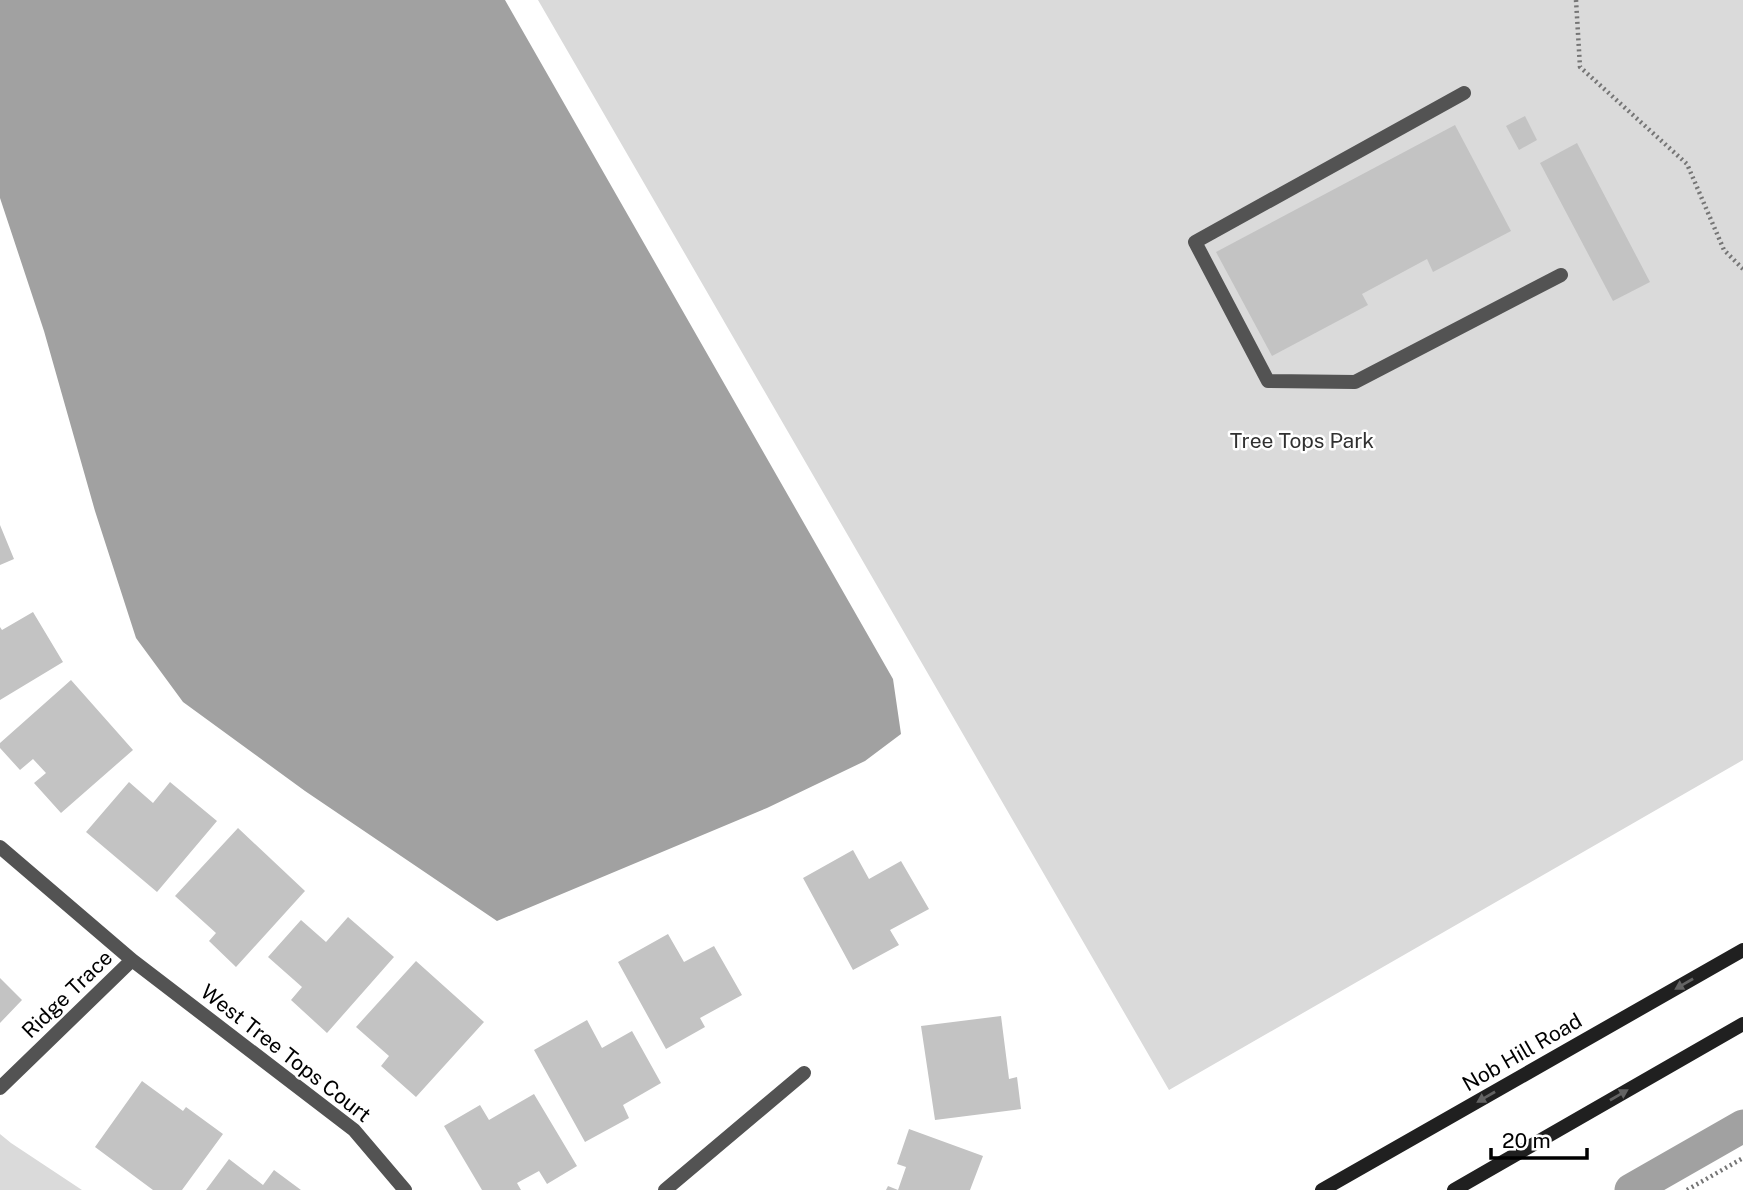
<svg xmlns="http://www.w3.org/2000/svg" width="1743" height="1190" viewBox="0 0 1743 1190" font-family="'Public Sans',sans-serif">
	<style>
		.green { fill: #dadada }
		.water { fill: #a1a1a1 }
		.lines { fill: none; stroke-linecap: round; stroke-linejoin: round }
		.canal { stroke: #a1a1a1; stroke-width: 33 }
		.building { fill: #c3c3c3 }
		.path { stroke: #757575; stroke-width: 4.5; stroke-dasharray: 2 3.5; stroke-linecap: butt }
		.service { stroke: #535353; stroke-width: 14 }
		.minor { stroke: #535353; stroke-width: 14 }
		.secondary { stroke: #202020; stroke-width: 14 }
		.oneway { fill: #636363 }
		.labels { text-anchor: middle; dominant-baseline: central; stroke-width: 5; stroke-linejoin: round; paint-order: stroke }
		.park-label { font-size: 21px; fill: #313131; stroke: #fff }
		.street-label { font-size: 21px; fill: #000; stroke: #fff }
	</style>
	<rect width="100%" height="100%" fill="#fff"/>
	<path class="green" d="M538,0h1205v760l-574,330z
		M0,1134l11,9 71,47h-82z"/>
	<path class="water" d="M0,0h505l388,679 8,55 -36,27 -98,47 -270,113 -192,-130 -122,-89 -47,-64 -41,-127 -51,-180 -44,-133z"/>
	<g class="lines">
		<path class="canal" d="M1631,1190l112,-64"/>
	</g>
	<path class="building" d="M1525,116l12,24 -18,10 -13,-24z
		M1455,125l56,106 -78,41 -6,-13 -65,35 6,11 -96,51 -56,-104z
		M1577,143l73,139 -37,19 -73,-138z
		M0,525l14,34 -14,6z
		M33,612l30,50 -63,38v-73l2,3z
		M71,680l62,70 -72,63 -27,-30 12,-10 -13,-14 -13,11 -20,-22v-5z
		M129,782l24,21 17,-21 47,39 -60,71 -71,-60z
		M238,828l67,63 -69,76 -27,-26 7,-8 -41,-37z
		M853,850l16,29 32,-18 28,48 -39,21 9,15 -46,25 -50,-92z
		M348,917l46,40 -67,76 -36,-33 11,-13 -34,-30 33,-37 25,22z
		M668,934l16,28 30,-16 28,49 -42,23 5,9 -39,22 -48,-87z
		M416,961l68,61 -68,75 -35,-31 8,-10 -33,-29z
		M0,978l22,22 -22,23z
		M1001,1016l8,63 8,-2 4,32 -86,11 -14,-94z
		M587,1020l15,28 30,-17 29,52 -38,22 6,13 -44,24 -51,-92z
		M142,1081l41,30 3,-4 37,27 -41,56h-29l-58,-43z
		M534,1094l43,72 -30,18 -8,-13 -22,12 4,7h-39l-38,-64 36,-21 9,15z
		M909,1129l74,27 -13,34h-84l2,-4 10,4 8,-23 -9,-3z
		M229,1159l34,26 11,-15 27,20h-95z"/>
	<g class="lines">
		<path class="path" d="M1576,0l4,67 107,97 37,86 19,19
			M1687,1190l56,-32"/>
		<path class="service" d="M1464,93l-269,149 73,139 87,1 206,-107"/>
		<path class="minor" d="M0,847l132,113 222,170 51,60
			M0,1088l132,-128
			M665,1190l139,-117"/>
		<path class="secondary" d="M1322,1190l421,-240
			M1454,1190l289,-166"/>
	</g>
	<defs><path id="oneway-solid" d="M-6-.8H1V-3.2L6.5 0L1 3.2V.8H-6Z" transform="scale(1.75)"/></defs>
	<g class="oneway">
		<use href="#oneway-solid" transform="translate(1684 984) rotate(150)"/>
		<use href="#oneway-solid" transform="translate(1619 1095) rotate(-30)"/>
		<use href="#oneway-solid" transform="translate(1486 1097) rotate(150)"/>
	</g>
	<g class="labels">
		<g class="park-label">
			<text x="1302" y="440">Tree Tops Park</text>
		</g>
		<g class="street-label">
			<text transform="translate(67 994) rotate(-44)">Ridge Trace</text>
			<text transform="translate(1522 1052) rotate(-30)">Nob Hill Road</text>
			<text transform="translate(286 1053) rotate(38)">West Tree Tops Court</text>
		</g>
	</g>
	<path d="M1491 1148v10h96v-10" fill="none" stroke="#000000" stroke-width="3.5"/>
	<text x="1502" y="1148" font-size="21" fill="#000000" stroke="#ffffff" stroke-width="5" paint-order="stroke">20 m</text>
</svg>
